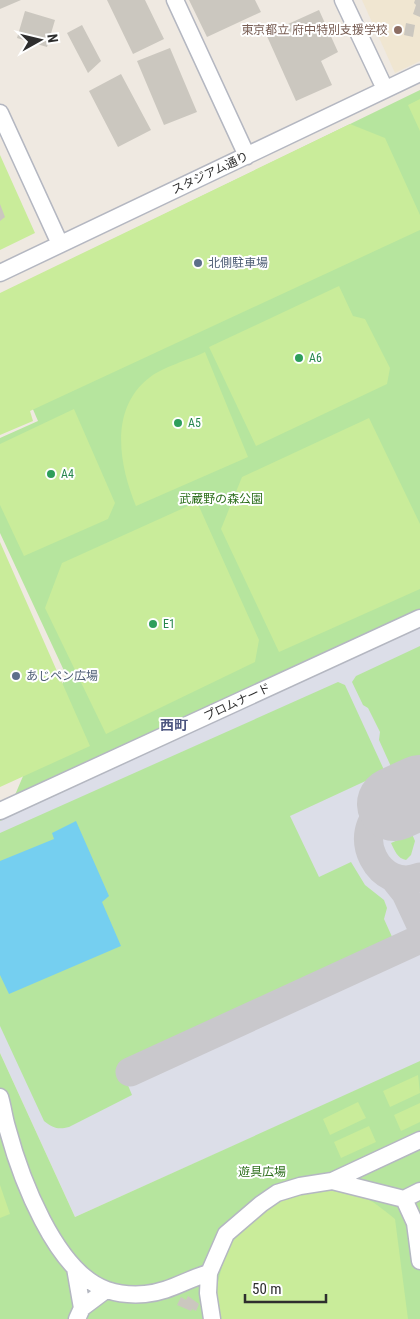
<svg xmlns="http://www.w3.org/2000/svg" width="420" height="1319" viewBox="0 0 420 1319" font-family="'Roboto Condensed','Noto Sans JP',sans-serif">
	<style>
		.education { fill: #f0e6d1 }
		.airport { fill: #dcdee8 }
		.green { fill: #b6e59e }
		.pitch { fill: #c9ec9a }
		.water { fill: #75cff0 }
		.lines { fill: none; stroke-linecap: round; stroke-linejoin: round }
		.taxiway { stroke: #c9c8cc; stroke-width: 29 }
		.runway { stroke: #c9c8cc; stroke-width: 74 }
		.building { fill: #cbc7bf }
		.minor-casing { stroke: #b4b7c1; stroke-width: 19 }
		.minor { stroke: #fff; stroke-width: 16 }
		.education-dot { fill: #8d6e63; stroke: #fff; stroke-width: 2 }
		.service-dot { fill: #5c6f8a; stroke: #fff; stroke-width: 2 }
		.leisure-dot { fill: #2e9e5b; stroke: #fff; stroke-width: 2 }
		.labels { text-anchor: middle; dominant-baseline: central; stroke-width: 4; stroke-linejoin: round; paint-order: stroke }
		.education-label { font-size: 12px; fill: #785e54; stroke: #fff; text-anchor: end }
		.street-label { font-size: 12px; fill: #2e2e2e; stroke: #fff }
		.service-label { font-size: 12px; fill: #4e5e75; stroke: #fff; text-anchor: start }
		.leisure-label { font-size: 12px; fill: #27864d; stroke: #fff; text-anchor: start }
		.park-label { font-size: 12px; fill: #2c6e1b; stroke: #fff }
		.neighbourhood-label { font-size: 14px; font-weight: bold; fill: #4d5680; stroke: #fff }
	</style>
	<rect width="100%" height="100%" fill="#efe9e1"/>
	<path class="education" d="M362,0h58v61l-25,12z"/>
	<path class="airport" d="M420,627v435l-345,155 -75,-164v-232z"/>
	<path class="green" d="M420,90v537l-420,194v-19l15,-7 51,-120 -66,-142v-95l38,-17 -38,-88v-39z
		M420,646v113l-27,12 -14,-31 1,-8 -12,-24 -5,-3 -11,-23 4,-6z
		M338,682l7,3 40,87 -95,44 29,61 32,-15 14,23 19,15 3,8 -3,11 9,20 -273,127 12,29 -63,32c-11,3 -16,1 -25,-6l-44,-95v-193z
		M412,834l3,7 -4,14 -5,5c-9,-2 -11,-9 -15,-17z
		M0,1053l75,164 345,-156v258h-420z"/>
	<path class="pitch" d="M420,99v32l-12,-26z
		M350,124l35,14 35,77v15l-390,181 3,10 -33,14v-142z
		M0,155l35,78 -35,17z
		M339,286l14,30 12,3 25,49 -3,16 -131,62 -47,-99z
		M205,352l43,105 -112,49c-17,-41 -27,-97 13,-128 13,-11 40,-18 56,-26z
		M74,409l41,94 -7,16 -84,37 -24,-51v-61z
		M369,418l51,106v65l-141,63 -58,-123 21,-52z
		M197,502l62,138 -4,22 -149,72 -61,-126 17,-45z
		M0,542l90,204 -90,41z
		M418,1075l2,18 -30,14 -7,-16z
		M358,1102l8,16 -36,17 -7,-16z
		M420,1103v19l-19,9 -7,-16z
		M369,1126l7,16 -35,16 -7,-16z
		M0,1185l10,29 -10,4z
		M327,1189c35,4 41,8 68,30l13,100h-189l-3,-30 10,-37 15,-23 40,-31z"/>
	<path class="water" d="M76,821l33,75 -7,6 19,44 -112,48 -9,-19v-114l54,-22 -2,-6z"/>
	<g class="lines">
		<path class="taxiway" d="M385,809c-37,23 -6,85 35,68
			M394,878l12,15 14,30
			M130,1072l290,-133"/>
		<path class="runway" d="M394,804l26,-12"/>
	</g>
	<path class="building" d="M0,0h21l-21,9z
		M107,0h38l19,39 -31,15z
		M189,0h66l6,12 -54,25z
		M415,0h5v17l-7,-3 3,-9 -2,-2z
		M319,10l19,42 -17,9 11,24 -36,16 -30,-67z
		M25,11l30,9 -8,27 -30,-9z
		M406,23l9,2 -2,12 -9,-2z
		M82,25l19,36 -13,12 -21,-40z
		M170,48l27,64 -33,13 -27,-64z
		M121,74l30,56 -33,17 -29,-56z
		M0,204l5,13 -5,4z
		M188,1296l11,8 -3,7 -4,-2 -1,2 -14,-6 4,-8 5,3z"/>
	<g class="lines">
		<defs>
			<path id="minor" d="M175,0l72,156
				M343,0l42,89
				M0,113l60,131
				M0,273l420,-200
				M0,811l420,-193
				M0,1097c3,10 4,20 7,30 13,49 48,145 100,163 12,4 26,5 38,4 24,-2 42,-15 64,-21l17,-39 35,-30 16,-11 23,-7 32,-5 72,18 11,24 5,38
				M332,1181l88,-41
				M404,1199l16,-8
				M75,1268l7,40
				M209,1273l-1,20 4,26
				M77,1319l5,-11 24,-18"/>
		</defs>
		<use href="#minor" class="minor-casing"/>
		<use href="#minor" class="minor"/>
	</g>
	<circle class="education-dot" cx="398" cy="30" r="5"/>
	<g class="service-dot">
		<circle cx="198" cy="263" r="5"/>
		<circle cx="16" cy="676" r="5"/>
	</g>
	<g class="leisure-dot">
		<circle cx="299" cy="358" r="5"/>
		<circle cx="178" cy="423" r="5"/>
		<circle cx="51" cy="474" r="5"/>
		<circle cx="153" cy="624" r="5"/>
	</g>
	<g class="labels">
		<g class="education-label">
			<text x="388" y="30">東京都立 府中特別支援学校</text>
		</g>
		<g class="street-label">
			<text transform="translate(210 173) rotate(-25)">スタジアム通り</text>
			<text transform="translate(237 702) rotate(-25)">プロムナード</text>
		</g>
		<g class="service-label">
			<text x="208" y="263">北側駐車場</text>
			<text x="26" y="676">あじペン広場</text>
		</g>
		<g class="leisure-label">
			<text x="309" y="358">A6</text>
			<text x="188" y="423">A5</text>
			<text x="61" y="474">A4</text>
			<text x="163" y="624">E1</text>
		</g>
		<g class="park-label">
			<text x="221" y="499">武蔵野の森公園</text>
			<text x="262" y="1172">遊具広場</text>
		</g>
		<g class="neighbourhood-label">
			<text x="174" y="725">西町</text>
		</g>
	</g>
	<g transform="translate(40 40) rotate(82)" stroke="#ffffff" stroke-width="4" paint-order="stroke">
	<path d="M0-4L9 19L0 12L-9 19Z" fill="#2e2e2e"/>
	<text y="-8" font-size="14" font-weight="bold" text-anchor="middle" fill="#2e2e2e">N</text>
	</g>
	<path d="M245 1294v8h81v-8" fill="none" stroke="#2e2e2e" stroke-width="2.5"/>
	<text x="252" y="1294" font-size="15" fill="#2e2e2e" stroke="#ffffff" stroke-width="4" paint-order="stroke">50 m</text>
</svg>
